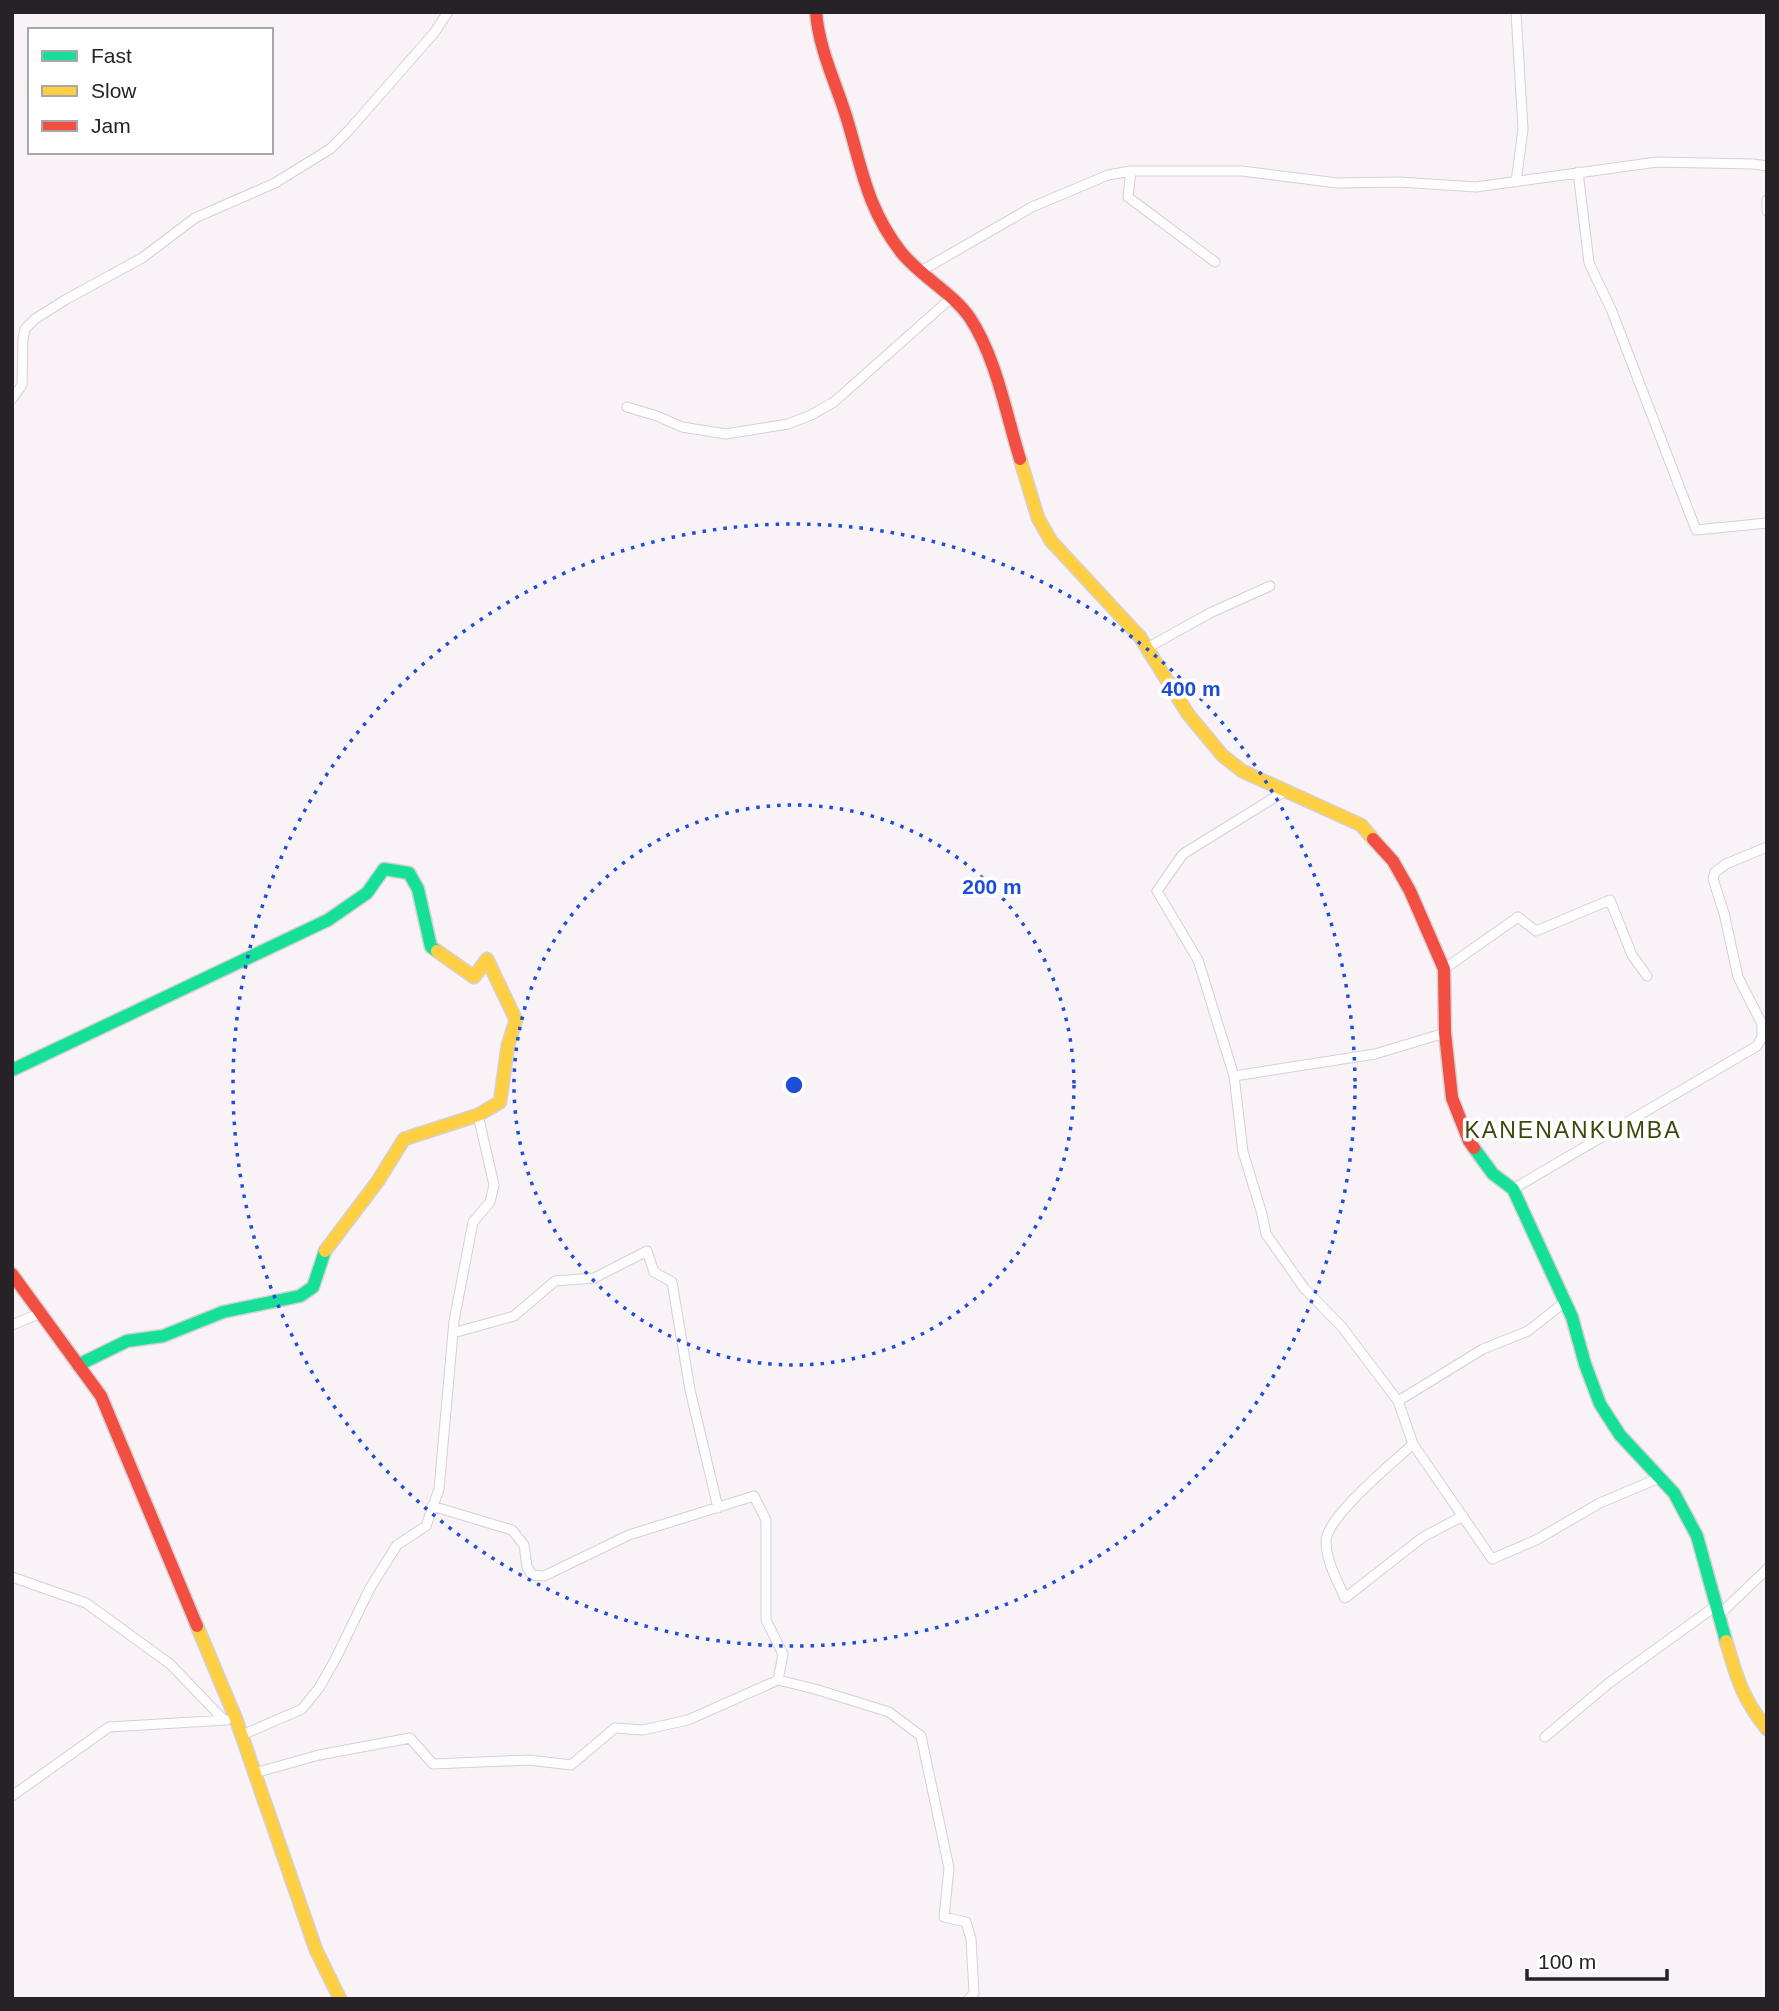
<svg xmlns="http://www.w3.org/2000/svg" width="1779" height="2011" viewBox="0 0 1779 2011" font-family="Helvetica,sans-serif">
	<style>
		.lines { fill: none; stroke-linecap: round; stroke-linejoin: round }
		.street-casing { stroke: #d5d0d4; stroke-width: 11 }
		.fast-casing { stroke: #d5d0d4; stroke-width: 15 }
		.slow-casing { stroke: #d5d0d4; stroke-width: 15 }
		.jam-casing { stroke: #d5d0d4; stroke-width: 15 }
		.street { stroke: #fefdfe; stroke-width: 9 }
		.fast { stroke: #16e098; stroke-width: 12 }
		.slow { stroke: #ffcf43; stroke-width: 12 }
		.jam { stroke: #f24e42; stroke-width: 12 }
		.ring { fill: none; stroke: #1d4ed8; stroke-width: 3.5; stroke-dasharray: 3.5 7 }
		.labels { text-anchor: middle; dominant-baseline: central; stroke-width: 7; stroke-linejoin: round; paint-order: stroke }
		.quarter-label { font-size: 23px; letter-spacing: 2px; fill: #3f480c; stroke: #fff }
		.centre { fill: #1d4ed8; stroke: #fff; stroke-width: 3.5 }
		.ring-label { font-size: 21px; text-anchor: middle; font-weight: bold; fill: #1d4ed8; stroke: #fff; stroke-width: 7; stroke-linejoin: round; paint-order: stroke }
	</style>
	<rect width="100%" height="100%" fill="#f9f3f8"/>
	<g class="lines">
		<defs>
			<path id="street" d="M1131,171l-3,26 87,65
				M1578,172l11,91 22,46 85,221 71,-7
				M1516,182l7,-53 -7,-117
				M1767,200v11
				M921,271l111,-64 76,-32 23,-4h111l95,12 62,-1 77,5 181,-25 96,2 14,2
				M12,399l10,-14 1,-46 2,-10 10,-10 30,-19 77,-42 53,-40 80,-35 55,-34 20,-20 84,-96 14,-21
				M627,407l30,9 25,11 44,7 62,-10 23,-9 23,-13 116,-103
				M1147,648l63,-35 60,-27
				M1444,969l74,-52 18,14 74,-31 22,55 15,21
				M1234,1076l-36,-116 -41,-69 26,-37 102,-63
				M1513,1189l244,-143 5,-9v-13l-24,-47 -14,-64 -11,-34 2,-7 11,-8 41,-17
				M12,1325l29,-12
				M453,1333l61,-17 41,-35 39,-3 53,-27 7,21 18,10 18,108 28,118
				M1398,1401l-56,-74 -38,-39 -38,-54 -4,-20 -19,-62 -9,-76 141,-22 70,-21
				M1413,1444l79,115 44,-19 64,-37 59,-25
				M432,1506l80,24 12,15 3,22 5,8 12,1 85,-41 125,-39 12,24v100l17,34 -5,26
				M1463,1516l-40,21 -78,61c-8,-18 -19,-37 -19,-57 1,-25 68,-79 87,-97l-15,-43 85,-52 45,-18 38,-30
				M12,1577l74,26 84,61 54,56
				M1720,1614l47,-45
				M242,1735l60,-26 17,-21 16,-28 35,-72 27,-43 29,-19 13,-37 15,-168 19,-99 17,-20 4,-17 -16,-70
				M1545,1737l64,-54 108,-78
				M255,1773l64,-18 91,-17 23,26 96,-4 42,5 44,-37 28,2 45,-10 90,-40 37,9 74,23 32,24 28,132 -5,49 22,5 5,17 3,54 -5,6
				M12,1796l97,-69 118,-7"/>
			<path id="fast" d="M12,1070l316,-150 39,-27 17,-24 25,4 9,16 13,58 6,4
				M1474,1148l19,26 20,15 59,128 13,47 15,40 20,31 54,58 23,43 29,105
				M78,1365l49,-24 36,-5 60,-24 77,-16 13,-9 12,-36"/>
			<path id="slow" d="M1020,459l18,59 13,23 89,96 48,77 34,41 20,16 119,54 12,14
				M325,1251l53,-70 26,-42 74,-24 22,-13 8,-57 8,-25 -29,-61 -13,18 -37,-26
				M197,1626l39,93 80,231 24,49
				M1726,1641c11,37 16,57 41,88"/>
			<path id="jam" d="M816,12c3,38 20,71 31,107 15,50 20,89 54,133 19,24 52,41 69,66 26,39 36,96 50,141
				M1373,839l20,22 17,30 34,78 1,64 7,65 17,43 5,7
				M12,1274l89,122 96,230"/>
		</defs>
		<use href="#street" class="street-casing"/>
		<use href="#fast" class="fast-casing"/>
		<use href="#slow" class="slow-casing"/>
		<use href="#jam" class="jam-casing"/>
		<use href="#street" class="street"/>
		<use href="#fast" class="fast"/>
		<use href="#slow" class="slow"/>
		<use href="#jam" class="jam"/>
	</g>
	<g class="ring">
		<circle cx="794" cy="1085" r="280"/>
		<circle cx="794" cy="1085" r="561"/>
	</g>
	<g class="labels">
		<g class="quarter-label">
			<text x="1573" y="1130">KANENANKUMBA</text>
		</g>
	</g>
	<circle cx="794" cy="1085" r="10" class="centre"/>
	<g class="ring-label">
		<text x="1191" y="696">400 m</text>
		<text x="992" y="894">200 m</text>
	</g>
	<rect width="1779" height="2011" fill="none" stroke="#262226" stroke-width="28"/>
	<rect x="28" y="28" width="245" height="126" fill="#ffffff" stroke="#a8a7a8" stroke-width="2"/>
	<rect x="42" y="51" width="35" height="10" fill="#16e098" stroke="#a8a7a8" stroke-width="2"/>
	<text x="91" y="63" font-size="21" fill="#262226">Fast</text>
	<rect x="42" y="86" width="35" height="10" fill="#ffcf43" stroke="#a8a7a8" stroke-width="2"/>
	<text x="91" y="98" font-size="21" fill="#262226">Slow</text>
	<rect x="42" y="121" width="35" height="10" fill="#f24e42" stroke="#a8a7a8" stroke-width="2"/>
	<text x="91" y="133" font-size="21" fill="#262226">Jam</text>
	<path d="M1527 1969v10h140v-10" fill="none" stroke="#262226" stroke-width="3.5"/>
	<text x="1538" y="1969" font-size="21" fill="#262226" stroke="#ffffff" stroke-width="5" paint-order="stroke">100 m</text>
</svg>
